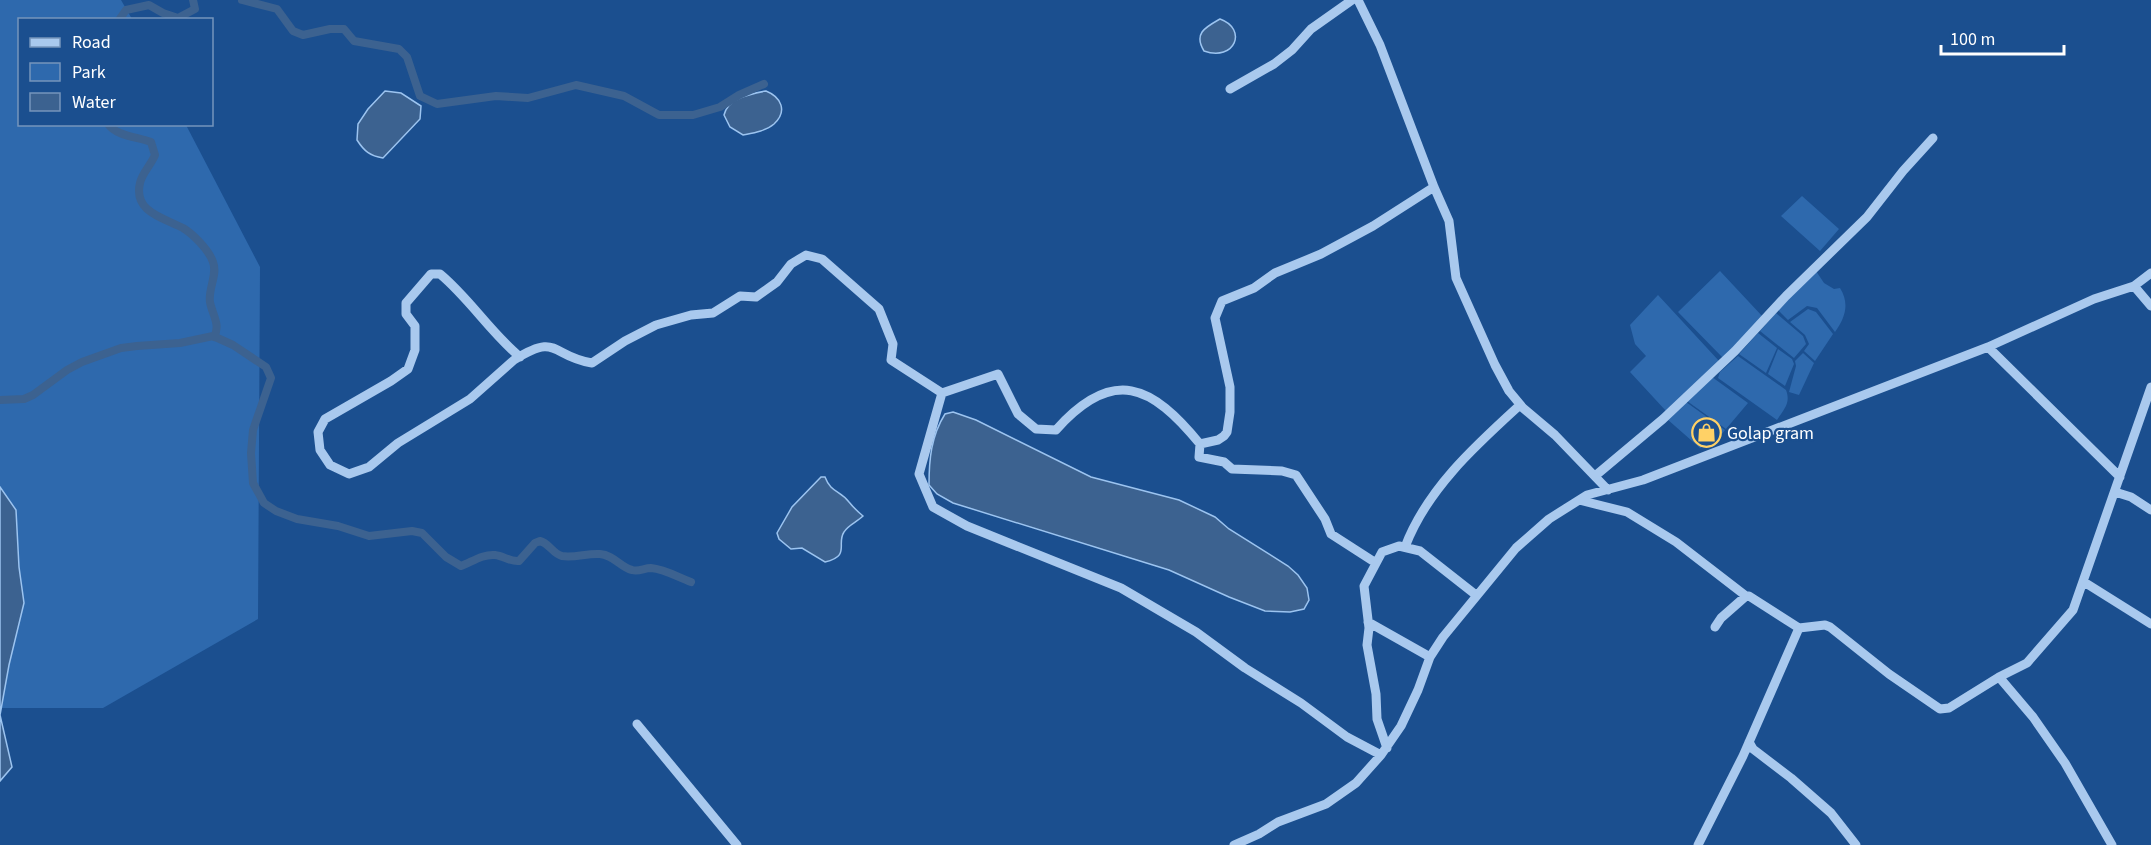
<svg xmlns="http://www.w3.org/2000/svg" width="2151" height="845" viewBox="0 0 2151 845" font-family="'Source Sans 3',sans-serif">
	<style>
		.green { fill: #2e69ad }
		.water { fill: #3c6290; stroke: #9cc4f0; stroke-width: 1.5 }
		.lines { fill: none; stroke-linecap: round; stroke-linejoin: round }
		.canal { stroke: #3c6290; stroke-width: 8 }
		.minor { stroke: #a9c9ee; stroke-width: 9 }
		.labels { text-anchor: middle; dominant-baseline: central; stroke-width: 4.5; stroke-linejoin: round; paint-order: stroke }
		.poi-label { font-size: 18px; fill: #fff; stroke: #1b4f8f; text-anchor: start }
	</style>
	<rect width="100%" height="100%" fill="#1b4f8f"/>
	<path class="green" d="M0,0h121l11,19 -112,1v104l166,1 74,142 -2,352 -155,89h-103z
		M1802,196l37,33 -19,22 -39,-35z
		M1720,271l43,46 -40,41 -45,-46z
		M1816,271l8,12 10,6 6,-1c10,16 5,30 -5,44l-18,-24 -10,-2 -19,14 -10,-10z
		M1658,295l61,66 -53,50 -36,-39 16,-16 -11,-12 -5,-19z
		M1808,309l8,3 17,22 -18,27 -11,-10 5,-7 -4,-9 -15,-13z
		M1776,313l27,23 3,8 -12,14 -34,-27z
		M1758,333l19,15 -11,25 -27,-19z
		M1778,349l14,10 2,5 -9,22 -17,-12z
		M1803,353l11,10 -15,32 -10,-3 7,-26 -1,-5z
		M1738,356l48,34c5,13 -2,19 -9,30l-59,-42 2,-6z
		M1712,377l36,26 -22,26 -39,-28z
		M1686,402l39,28 -7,9 -18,9 -33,-29z"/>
	<path class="water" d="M1220,19c28,10 15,43 -16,32 -11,-18 2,-24 16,-32z
		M385,91l16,2 20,13 -1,13 -37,39c-13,-2 -19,-7 -26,-18l1,-16 10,-15z
		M766,91c15,6 22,20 8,33 -8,7 -21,9 -31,11l-13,-8 -6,-12c4,-17 26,-21 42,-24z
		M953,412l23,8 115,57 88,23 36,17 14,12 59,37 10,9 9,13 2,12 -5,9 -14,3 -25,-1 -36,-14 -60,-27 -216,-67 -16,-9 -8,-9c0,-25 2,-49 16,-71z
		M821,477h4c6,16 15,13 24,25 4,5 8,9 14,14 -6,6 -15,9 -19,16 -8,12 7,24 -19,30l-23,-14 -11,1 -12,-10 -2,-6 15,-26z
		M0,487l16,23 3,57 5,36 -15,62 -9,50 12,52 -12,14z"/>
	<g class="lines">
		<path class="canal" d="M242,0l35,9 16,22 10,4 27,-6h14l10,12 45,8 8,8 13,39 17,8 59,-8 32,2 48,-13 48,11 35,19h34l27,-8 19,-12 25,-11
			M119,20l7,-10 23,-5 14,8 15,5 17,-9 -2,-9
			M108,124c8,12 30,13 43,18l4,13c-4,10 -13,18 -15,28 -7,29 24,35 43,45 10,6 26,22 30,34 5,13 -5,26 -3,40 2,12 11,23 4,35
			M0,400l24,-1 9,-4 34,-25 15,-8 39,-14 16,-2 43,-3 33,-7 20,9 33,22 5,11 -18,52 -2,23 2,30 11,20 12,8 21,8 41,7 31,10 43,-5 10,2 24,24 15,9c11,-4 21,-12 34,-11 9,1 15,7 24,6l16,-18 5,-2c9,2 13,13 22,15 13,2 25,-3 38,-2 14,1 20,13 32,16 7,2 12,-2 19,-2 13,1 27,9 40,14"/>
		<path class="minor" d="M1358,0l22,45 54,142 15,34 7,57 39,87 14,26 14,17 32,27 53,55
			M1230,89l44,-25 18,-14 19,-21 41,-29
			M2134,286l17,20
			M1988,347l132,130
			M520,357c-30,-25 -50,-58 -80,-83h-9l-25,29v11l9,12v24l-7,19 -17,12 -66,38 -7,13 2,18 10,15 19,9 20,-7 29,-24 72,-44 44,-39c45,-28 36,-4 78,3l33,-22 31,-16 35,-10 22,-2 27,-17 16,1 21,-15 14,-18 15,-9 16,4 57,50 14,35 -2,16 51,33 -23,81 14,33 34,19 154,62 75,44 49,36 56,35 46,34 34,18
			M942,393l56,-19 20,40 18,15 20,1c57,-64 96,-45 144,14l18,-4 6,-4 3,-4 3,-20v-25l-15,-69 7,-17 32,-13 21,-15 46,-19 52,-28 61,-39
			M1200,444l-1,13 25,5 8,7 50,2 14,4 29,44 6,15 45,29
			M1595,476l68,-57 72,-68 51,-55 81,-79 36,-46 30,-33
			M2115,492l16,5 20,13
			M1579,500l48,12 49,30 70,54
			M1405,547c22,-58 70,-101 115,-142
			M2084,582l67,42
			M1368,622l62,35
			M1799,628l26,-3 5,2 59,47 51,35 9,-1 50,-31 28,-14 46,-53 78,-223
			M1999,677l34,40 32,46 47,82
			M637,724l100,121
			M1749,742l4,7 38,29 40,35 25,32
			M1387,748l-10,-29 -1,-25 -9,-49 2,-17 -5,-42 18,-34 17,-6 21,5 56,44
			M1234,845l25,-11 19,-12 48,-18 30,-21 25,-28 20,-29 17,-36 12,-33 13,-20 73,-89 33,-29 38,-24 56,-15 345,-133 106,-48 40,-13 17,-13
			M1698,845l45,-89 56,-128 -50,-32h-3l-25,22 -6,9"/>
	</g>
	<defs>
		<symbol id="shop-ring" viewBox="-11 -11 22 22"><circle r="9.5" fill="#1b4f8f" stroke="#ffd166" stroke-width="1.5"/><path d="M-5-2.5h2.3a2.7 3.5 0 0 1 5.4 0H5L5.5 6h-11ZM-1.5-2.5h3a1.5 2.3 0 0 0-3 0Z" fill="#ffd166"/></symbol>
	</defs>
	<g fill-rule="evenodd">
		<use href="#shop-ring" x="1690" y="416" width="33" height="33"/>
	</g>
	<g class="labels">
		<g class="poi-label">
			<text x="1727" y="433">Golap gram</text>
		</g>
	</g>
	<rect x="18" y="18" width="195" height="108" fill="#1b4f8f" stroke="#7695bc" stroke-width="1.5"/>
	<rect x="30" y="38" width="30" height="9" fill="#a9c9ee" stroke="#7695bc" stroke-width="1.5"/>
	<text x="72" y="48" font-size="18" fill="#ffffff">Road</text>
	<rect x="30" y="63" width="30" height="18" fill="#2e69ad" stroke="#7695bc" stroke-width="1.5"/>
	<text x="72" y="78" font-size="18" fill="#ffffff">Park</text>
	<rect x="30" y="93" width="30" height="18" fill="#3c6290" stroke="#7695bc" stroke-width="1.5"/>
	<text x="72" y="108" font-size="18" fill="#ffffff">Water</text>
	<path d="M1941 45v9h123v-9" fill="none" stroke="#ffffff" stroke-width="3"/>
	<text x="1950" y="45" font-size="18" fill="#ffffff" stroke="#1b4f8f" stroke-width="4.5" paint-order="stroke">100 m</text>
</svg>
